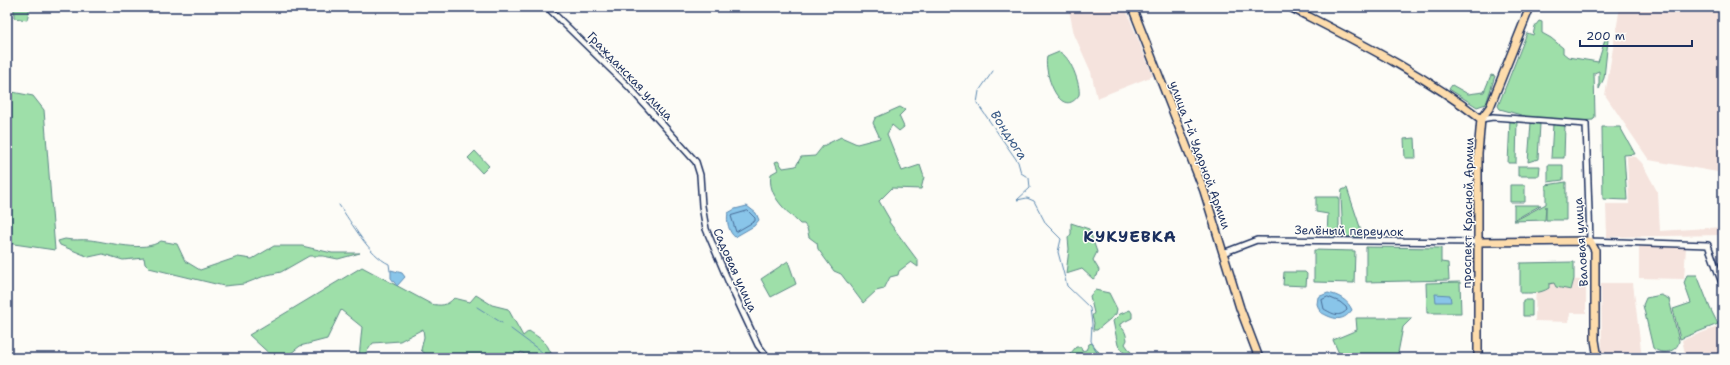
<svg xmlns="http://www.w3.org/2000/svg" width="1730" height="365" viewBox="0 0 1730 365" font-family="'Shantell Sans',sans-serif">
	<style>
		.built { fill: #f5e3dd }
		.green { fill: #9edfa9; stroke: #5c8784 }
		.water { fill: #89c5e9; stroke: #5d89b1 }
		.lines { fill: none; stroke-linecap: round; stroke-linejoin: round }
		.shore { stroke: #476b96; stroke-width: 1 }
		.stream { stroke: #5d89b1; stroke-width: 1 }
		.minor-casing { stroke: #1b2f5e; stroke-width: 8 }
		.major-casing { stroke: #1b2f5e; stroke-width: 10 }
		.minor { stroke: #fdfcf7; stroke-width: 5 }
		.major { stroke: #fddcac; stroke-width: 7 }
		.labels { text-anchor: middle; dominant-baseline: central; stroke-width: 3; stroke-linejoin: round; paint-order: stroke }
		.street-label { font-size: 12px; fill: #1b2f5e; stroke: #fdfcf7 }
		.water-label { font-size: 13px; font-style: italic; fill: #3c5c88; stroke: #fdfcf7 }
		.district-label { font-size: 16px; font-weight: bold; letter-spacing: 1px; fill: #1b2f5e; stroke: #fdfcf7 }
	</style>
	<rect width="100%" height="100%" fill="#fdfcf7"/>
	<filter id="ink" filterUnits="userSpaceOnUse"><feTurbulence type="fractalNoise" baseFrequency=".025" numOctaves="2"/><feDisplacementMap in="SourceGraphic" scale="8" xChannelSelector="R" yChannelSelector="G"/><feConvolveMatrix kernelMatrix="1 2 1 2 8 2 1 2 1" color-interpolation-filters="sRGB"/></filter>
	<g filter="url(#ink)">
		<path class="built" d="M1072,7h53l28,69 -56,22 -6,-26 -17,-38 -5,-24z
			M1620,7h103v166l-74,-13 -44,-65z
			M1627,156l9,1 6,6 16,30 2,38 63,-4v8l-116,2 -1,-33h23z
			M1639,246l47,1 -2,32 -45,-1z
			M1536,279l50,1v33h-16l-1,9 -34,-1z
			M1601,283h32l9,75h-40z
			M1723,325v33h-37l-4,-18z"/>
		<path class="green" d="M14,7h16l-3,13 -13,-2z
			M1539,21l3,1v11l9,5 12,10v5l5,4 30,5 7,-22h3l-4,38 -5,11v-18l-5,2 1,44 -2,3 -16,1 -49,-4 -28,-8 -2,-3 29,-73 6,2 2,-9z
			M1059,52c11,3 22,33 20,43 -19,27 -36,-24 -32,-38z
			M1491,75l4,1 -9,28 -9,3 -28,-18 3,-4 16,9 16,-2z
			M7,91l26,5 11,14 11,140 -48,-7z
			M900,107l5,3 -6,6 5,11 -5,4 -7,-6 -5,9 15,37 18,-6 4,12 -3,12 -29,-1 -13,13 11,19 -1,2 29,39v6l-7,-5 -12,9 -1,4 -8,2 -6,12 -8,2 -13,12 -22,-29 -7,-3 -16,-22 -1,-6 -8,-6 -2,-9 -3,-4h-4c-14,-14 -33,-28 -29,-50l7,-4 -3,-8 3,-1 5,7 13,-2 5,-9 14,-1 8,-10 18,-9 16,7 23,-6 -7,-15 2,-5z
			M1510,120h7l-1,43h-8z
			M1531,123l9,1 -2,35 -10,3z
			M1553,124l12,1 -1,33h-13z
			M1602,127h18l15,27 -11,1 3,45 -24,-1z
			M1415,138l1,20h-11l-1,-19z
			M475,151l14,15 -7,7 -14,-15z
			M1548,165h15v15l-15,2z
			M1518,166h22l-1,10h-21z
			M1566,182v38h-20v-14l-1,14 -31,1 32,-17v-19z
			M1510,185h15v17h-15z
			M1347,188l16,48 -20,1 -2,-40 1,-7z
			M1316,197h23v32h-3v7l-9,-1 1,-21 -12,-2z
			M1514,205h27l-27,15z
			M1071,223l18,6 8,23 -4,8 6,10 -2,6 -4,3 -11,-10 -16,5 3,-25 -1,-11 3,-4z
			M65,239c9,2 16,0 25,1 19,2 54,13 71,1l16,3 8,17 15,9 38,-13 14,2 22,-13h28l30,7h28l-22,6 -15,-3h-14l-28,16 -14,3 -23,9 -20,2 -75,-18 -4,-4 -1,-6 -21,2 -20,-6 -14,3 -29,-12 -2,-4z
			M1366,247l75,1v14l7,1 1,17 -83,2z
			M1314,250l41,1 -1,32 -40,-1z
			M788,261l8,23 -25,13 -10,-18z
			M1574,262v17l-3,11 -15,-3 -2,-4 -5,1v4c-9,6 -19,5 -29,5v-30z
			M362,267l69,37c10,2 16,2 23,-6l16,4 6,-7 16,10 16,4 15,27 6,-5c6,4 15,9 19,16 2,4 3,7 7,11h-25l-9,-6 -4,6h-87l-9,-8 3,-13 -1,-8 -23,12 -27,2 -11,15h-3l3,-31 -21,-17 -14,29 -27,7 -15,12h-11l-25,-23z
			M1284,272h21l2,2 -1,12 -23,-1z
			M1687,275h10l13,33 8,16 -38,15 -7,-30 18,-6 -7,-20z
			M1460,282l1,31h-34l-1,-30z
			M1095,290l14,3 8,16 -1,5 -19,16h-4l1,-7 -2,-7 2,-3 -4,-17z
			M1661,295l8,4 10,42c-2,12 -18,14 -26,7l-10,-43 3,-7z
			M1523,300h9v16h-9z
			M1130,310l2,3v5l-12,6v2c5,4 6,8 7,14l-2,4 10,14h-7l-10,-13 -5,-24 7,-7z
			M1356,318h56l-9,9 -6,31h-56l-8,-18 24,-10z
			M1092,343l9,12h13v3h-53l9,-4 6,-7h5l1,4 4,-1 3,-6z"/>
		<path class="water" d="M747,206l9,7 3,7 -5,6 -19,11c-6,-4 -9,-16 -7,-24l7,-4z
			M391,270l11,3 3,4 -8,9 -6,-8z
			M1328,293c10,2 20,7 24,17 -10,13 -19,9 -32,2l-3,-8 1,-7z
			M1435,294l15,1 1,7h-15z"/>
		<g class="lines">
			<path class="shore" d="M748,211l7,7v3l-19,11 -5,-16z
				M1328,297l12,5 6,5 1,3c-8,8 -14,4 -23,-1l-2,-9z"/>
			<path class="stream" d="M993,71l-14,20 -2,12 41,59 3,11 8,5 1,10 -13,12 10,-2 7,3 12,23 15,15 -3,13 9,34 23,22 2,16 -1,17 9,17
				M339,205c13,18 30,50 50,59l1,7
				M477,307l25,16
				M511,329l39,29"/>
			<defs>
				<path id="minor" d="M547,7l83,81 66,74 4,13 2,31 4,23 23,54 29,62 10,13
					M1481,119l12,-2 93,7 4,117 118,4 15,41
					M1223,253l34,-13 221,2"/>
				<path id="major" d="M1132,7l72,184 36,117 19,50
					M1290,7c66,34 132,66 191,112
					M1478,242l112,-1 5,9v90l3,18
					M1478,358v-205l3,-34 9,-12 40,-100"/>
			</defs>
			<use href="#minor" class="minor-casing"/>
			<use href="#major" class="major-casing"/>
			<use href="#minor" class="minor"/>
			<use href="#major" class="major"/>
		</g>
	</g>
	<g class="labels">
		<g class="street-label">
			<text transform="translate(630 76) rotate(46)">Гражданская улица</text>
			<text transform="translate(1200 155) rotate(70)">улица 1-й Ударной Армии</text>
			<text transform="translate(1468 213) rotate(-89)">проспект Красной Армии</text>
			<text transform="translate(1349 231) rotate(1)">Зелёный переулок</text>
			<text transform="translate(1581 242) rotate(-94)">Валовая улица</text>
			<text transform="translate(735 270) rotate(66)">Садовая улица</text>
		</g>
		<g class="water-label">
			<text transform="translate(1009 135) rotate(57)">Вондюга</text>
		</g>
		<g class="district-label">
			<text x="1130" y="236">КУКУЕВКА</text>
		</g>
	</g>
	<rect width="1730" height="365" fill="none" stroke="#fdfcf7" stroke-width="24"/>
	<rect x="12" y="12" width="1706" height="341" fill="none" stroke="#1b2f5e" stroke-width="1.5" filter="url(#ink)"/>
	<path d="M1580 40v6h112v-6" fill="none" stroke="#1b2f5e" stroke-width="2"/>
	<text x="1586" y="40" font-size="12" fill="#1b2f5e" stroke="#fdfcf7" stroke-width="3" paint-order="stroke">200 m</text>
</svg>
